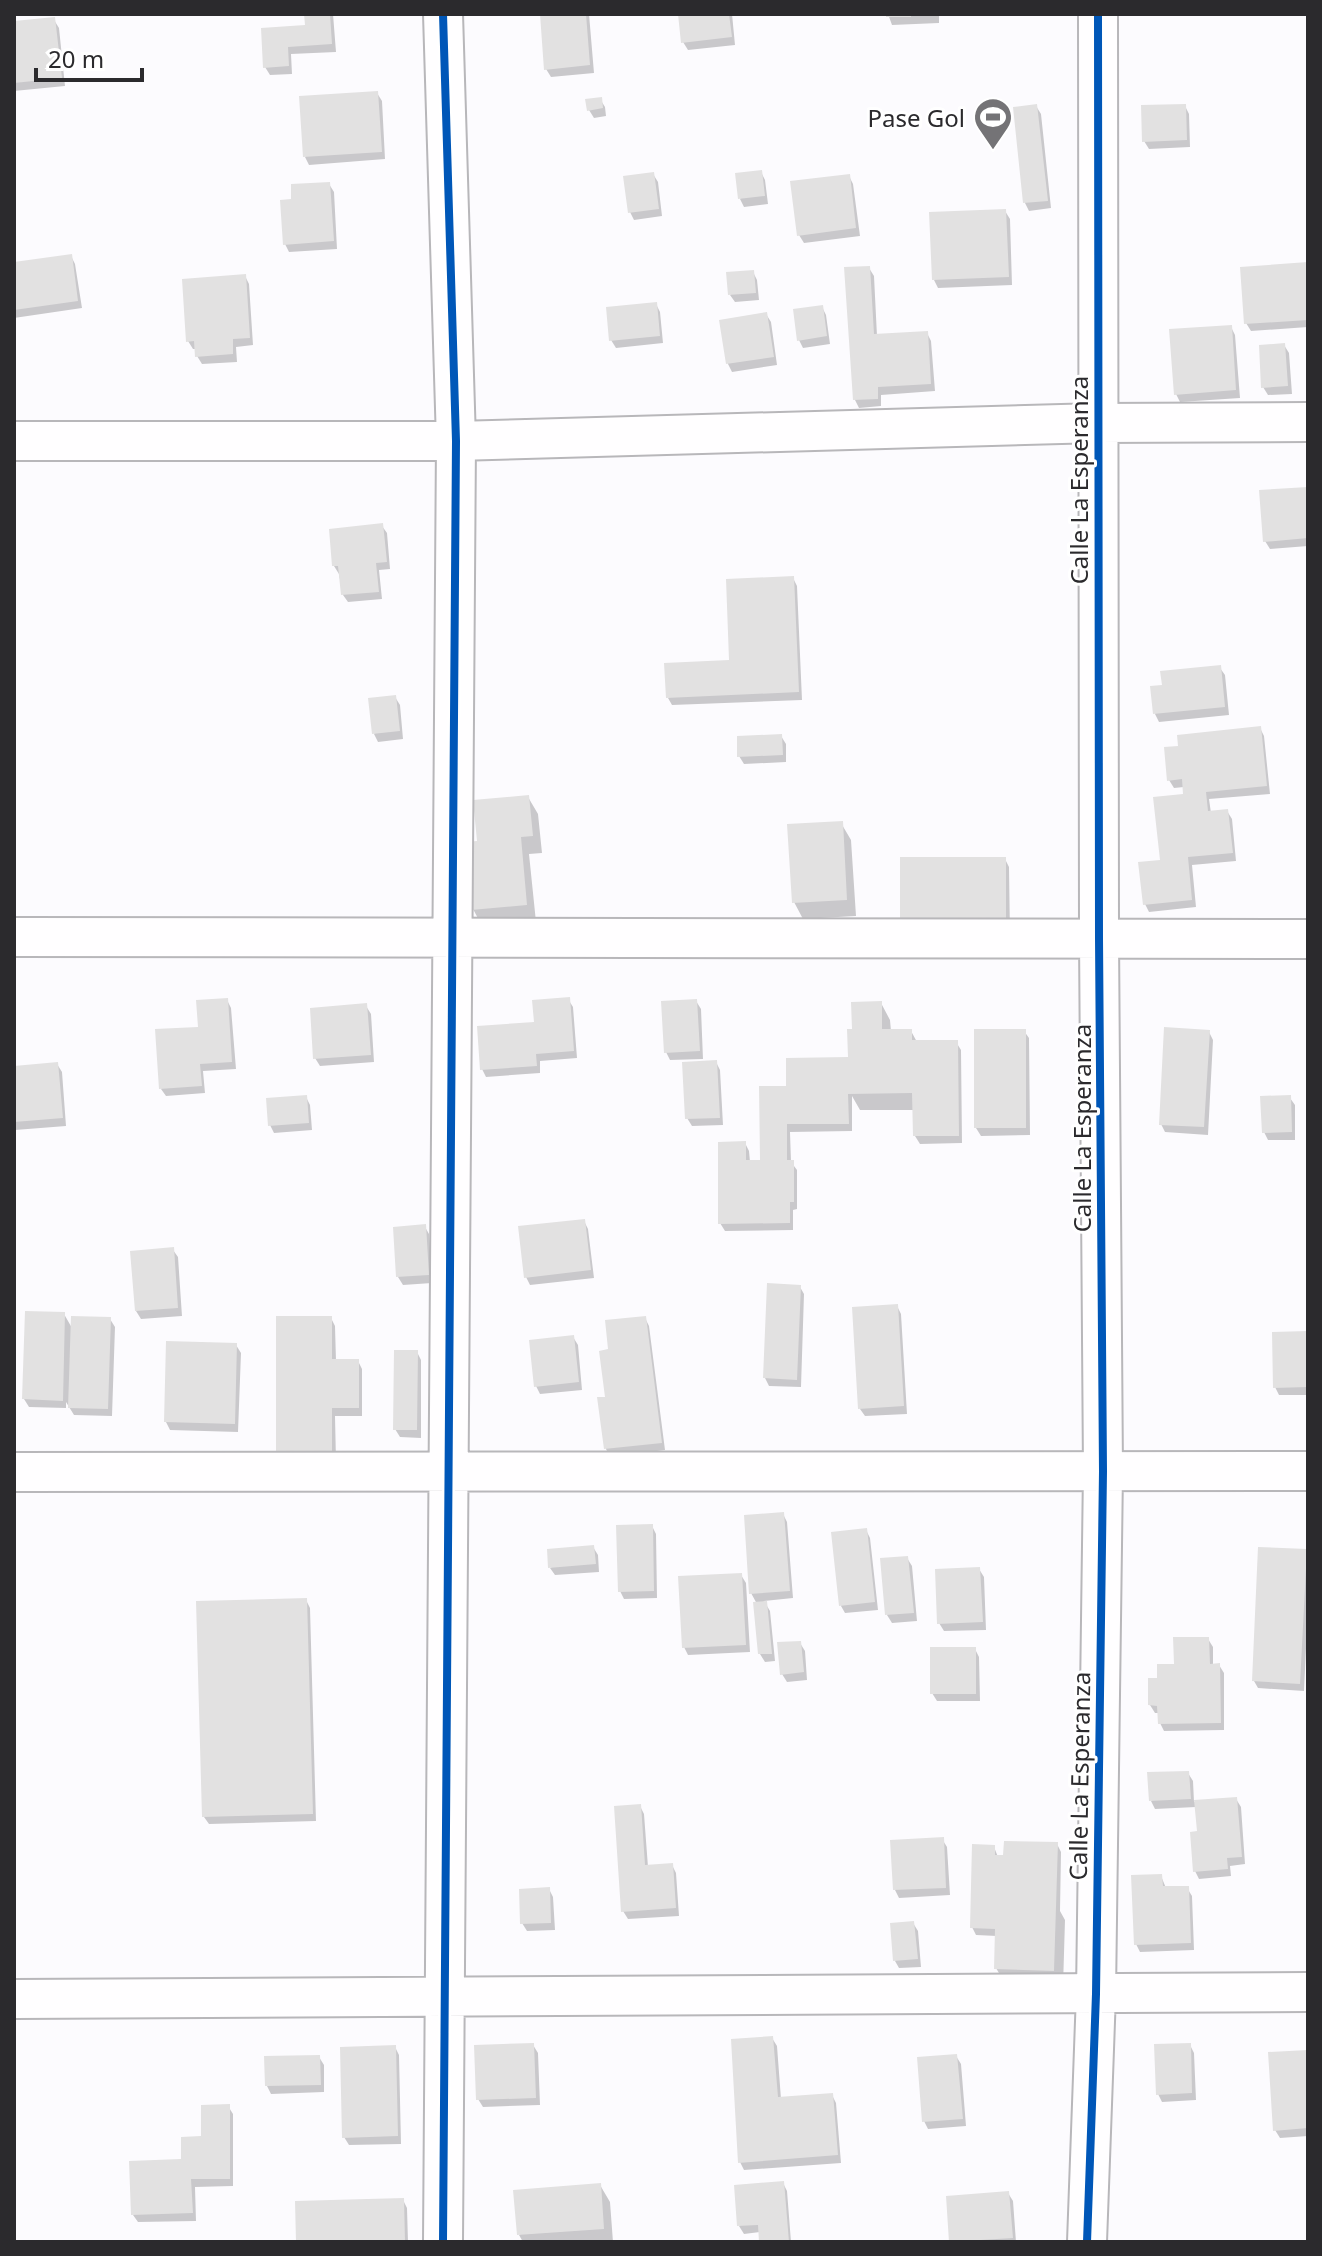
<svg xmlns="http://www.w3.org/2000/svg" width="1322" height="2256" viewBox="0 0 1322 2256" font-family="'Noto Sans',sans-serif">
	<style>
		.shadow { fill: #0003 }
		.building { fill: #e2e1e1 }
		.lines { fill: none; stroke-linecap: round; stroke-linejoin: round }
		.minor-casing { stroke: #b8b7ba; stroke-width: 42 }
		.minor { stroke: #fffeff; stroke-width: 38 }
		.cycleway-casing { stroke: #fff; stroke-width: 13 }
		.cycleway { stroke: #0057b8; stroke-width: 8 }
		.labels { text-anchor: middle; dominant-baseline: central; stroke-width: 6; stroke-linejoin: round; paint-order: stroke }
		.poi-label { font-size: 24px; fill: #2b2a2d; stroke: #fff; text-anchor: end }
		.street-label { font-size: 24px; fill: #2b2a2d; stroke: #fff }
	</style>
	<rect width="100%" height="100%" fill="#fcfbfe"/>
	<path class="shadow" d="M306,14h27l3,38 -45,2 1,20 -22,1 -5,-8 42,-40z
		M542,14h47l5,59 -43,4 -5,-8z
		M680,14h52l3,31 -47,5 -5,-8z
		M888,14h51v9l-47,2z
		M54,20l5,8 6,58 -51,5v-68z
		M377,93l5,8 3,58 -76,6 -4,-8z
		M600,99l5,8 1,9 -12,2 -5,-8z
		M1036,106l5,8 10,94 -22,3 -4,-8z
		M1185,106l4,8 1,33 -41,2 -5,-8z
		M761,172l4,8 3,24 -24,3 -4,-8z
		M653,174l5,8 4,34 -28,4 -4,-8z
		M849,176l4,8 7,52 -56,7 -5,-8z
		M329,184l5,8 3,57 -48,3 -4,-8z
		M1005,211l5,8 2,66 -74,3 -4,-8z
		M71,256l4,8 7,44 -68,10v-54z
		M1308,264v63l-57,4 -5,-8z
		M869,268l5,8 3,60 50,-3 4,8 4,50 -54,4v11l-22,2 -4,-8z
		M753,272l4,8 2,20 -24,2 -5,-7z
		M245,276l4,8 4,61 -17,2 1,15 -35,2 -5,-8v-7h-4l-5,-8z
		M656,304l4,8 3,31 -47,5 -5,-8z
		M822,307l4,8 4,29 -27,4 -4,-8z
		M766,314l5,8 6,43 -45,7 -4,-8 -7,-43z
		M1231,327l4,8 5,63 -60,4 -4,-8z
		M1284,345l5,8 3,41 -24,1 -5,-8z
		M1308,489v57l-38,3 -5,-8z
		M382,526l5,7 3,36 -11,1 3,29 -34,3 -5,-7 -4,-21 -5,-8z
		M793,578l4,8 5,114 -130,5 -4,-7 63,-36z
		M1220,668l5,7 4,40 -70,7 -4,-8 9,-28z
		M395,697l5,8 3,34 -25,3 -4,-8z
		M1260,728l4,8 6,58 -61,5 2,14 16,-2 5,8 4,42 -44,4 4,42 -47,5 -4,-8 40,-108 -1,-9 -10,1 -5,-8z
		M781,736l5,8v18l-42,2 -5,-8z
		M528,797l10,17 4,39 -13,1 7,68 -54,4 -9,-17 6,-66z
		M841,823l10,17 5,76 -53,3 -9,-17z
		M902,859h103l4,8 1,70z
		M568,999l5,8 4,51 -37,3v12l-54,4 -4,-8z
		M227,1000l4,8 5,61 -33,2 2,22 -39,3 -5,-7 39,-61z
		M696,1001l5,8 2,50 -33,1 -4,-8z
		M881,1003l9,17 1,11h20l6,11h39l5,8 1,93 -42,1 -5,-8v-26h-55l-8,-14v35l-62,1 1,30 6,8v39l-4,1v20l-68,1 -5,-8 25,-80 4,8 1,11h12l26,-74 62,-29 4,-28z
		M366,1006l5,8 3,48 -54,4 -5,-8z
		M1024,1031l5,7 1,97 -49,1 -5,-8z
		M1209,1032l4,8 -5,95 -43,-3 -4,-8z
		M716,1062l4,8 3,55 -31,1 -5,-8z
		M57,1064l5,8 4,54 -51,4 -1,-62z
		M306,1097l4,8 2,25 -38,3 -4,-8z
		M1290,1098l5,7v35h-27l-4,-8z
		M584,1221l4,8 6,49 -64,7 -4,-8z
		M425,1227l4,7 3,49 -29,2 -5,-8z
		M173,1250l5,7 4,59 -41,3 -5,-8z
		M800,1287l4,7 -3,93 -32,-1 -4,-8z
		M897,1306l4,8 6,100 -42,2 -5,-7z
		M64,1314l8,14 38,-9 5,8 -3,89 -38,-1 -8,-13v6l-37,-1 -5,-8z
		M331,1318l4,8 1,35h22l4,8v47h-27l1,45h-53z
		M645,1318l4,8 16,124 -55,7 -4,-8 4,-98z
		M1308,1333v62h-29l-4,-8z
		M573,1337l5,8 4,45 -42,4 -4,-8z
		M236,1345l5,8 -3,79 -68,-2 -4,-8z
		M417,1352l4,8v78l-21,-1 -5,-8z
		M783,1514l4,8 6,76 -29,3 6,10 5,50 -10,1 -5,-8 -3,-50 -6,-11z
		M652,1526l4,8 1,64 -33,1 -4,-8z
		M866,1530l4,8 8,72 -33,3 -4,-7z
		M593,1547l5,8 1,17 -44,3 -5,-7z
		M1306,1551l2,4v51l-4,85 -46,-3 -4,-7z
		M907,1558l5,8 5,55 -25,2 -5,-8z
		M979,1569l5,8 2,53 -42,1 -5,-8z
		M741,1575l5,8 4,69 -62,3 -4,-8z
		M306,1600l4,8 6,213 -107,3 -5,-7z
		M1208,1639l5,8v19l6,-1 5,8v57l-60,1 -4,-8v-10h-5l-5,-8 9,-25z
		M800,1643l5,8 2,29 -20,2 -5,-8z
		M975,1649l4,8 1,44h-43l-5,-8z
		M1188,1773l5,8 1,21 42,-3 5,8 4,57 -15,2 1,10 -32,3 -4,-8 4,-38 -3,-26 -41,2 -4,-8z
		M640,1806l4,8 4,53 24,-2 4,8 3,43 -51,3 -5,-8z
		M942,1839l5,8 3,48 -51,3 -4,-8z
		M1057,1844l4,8 -1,59 5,9 -2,67 -57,-2 -10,-17 1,-32 -21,-1 -4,-8 22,-80 4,10h7z
		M1161,1876l5,12h21l5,8 2,54 -54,2 -4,-8z
		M549,1889l4,8 2,33 -28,1 -5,-8z
		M913,1923l5,8 3,36 -22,1 -4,-7z
		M772,2038l5,8 4,53 51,-4 4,8 5,60 -97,7 -4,-8z
		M533,2045l5,8 2,52 -57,2 -5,-8z
		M1190,2045l4,8 2,47 -34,2 -4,-8z
		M395,2047l4,8 2,89 -52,1 -5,-8z
		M1308,2052v84l-28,2 -5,-8z
		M956,2056l5,8 5,62 -38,3 -4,-8z
		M319,2057l5,8v27l-53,2 -4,-8z
		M228,2106l5,8v72l-38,1 1,34 -58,1 -5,-7 70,-77z
		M783,2183l4,8 4,51h-30l-1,-10 -16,2 -5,-8z
		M600,2185l10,17 3,40h-90l-4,-7z
		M1008,2193l5,8 3,41h-65l-3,-45z
		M403,2200l4,8 1,34h-110z"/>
	<path class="building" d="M304,14h26l2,30 -44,3 1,19 -26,2 -2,-40 44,-3z
		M540,14h46l4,51 -46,5z
		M678,14h51l3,23 -51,6z
		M886,14h25v3h-25z
		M55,17l7,61 -48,5v-62z
		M378,91l4,61 -79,5 -4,-61z
		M602,97l1,11 -16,3 -2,-12z
		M1037,104l11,97 -25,2 -10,-96z
		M1186,104l1,36 -45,2 -1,-37z
		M762,170l3,26 -27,3 -3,-26z
		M654,172l5,37 -31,4 -5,-37z
		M850,174l6,54 -59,8 -7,-55z
		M330,182l4,59 -51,4 -3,-45 11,-1v-15z
		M1006,209l3,68 -77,3 -3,-68z
		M72,254l6,47 -64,9v-48z
		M1308,262v58l-64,4 -4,-57z
		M870,266l4,68 54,-3 3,53 -53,3v12l-25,1 -9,-133z
		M754,270l2,23 -28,2 -2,-23z
		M246,274l4,64 -17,1v15l-38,3 -1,-16 -8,1 -4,-63z
		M657,302l3,34 -51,5 -3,-34z
		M823,305l4,31 -30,5 -4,-32z
		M767,312l7,45 -48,7 -7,-44z
		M1232,325l4,65 -62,5 -5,-66z
		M1285,343l3,43 -27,2 -2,-43z
		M1308,487v51l-45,4 -4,-52z
		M383,523l4,39 -11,1 3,29 -38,3 -3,-29h-6l-3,-37z
		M794,576l5,116 -133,6 -2,-35 65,-3 -3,-81z
		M1221,665l4,42 -72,7 -3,-28 12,-1 -2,-14z
		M396,695l4,36 -28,3 -4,-36z
		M1261,726l6,60 -61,6 2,19 20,-2 5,44 -45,4 4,43 -49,5 -5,-43 22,-2 -7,-63 30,-3 -1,-15 -15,2 -3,-34 14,-1 -1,-11z
		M782,734l1,21 -46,2v-21z
		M529,795l4,41 -12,1 6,68 -56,5 -6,-68 12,-1 -4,-41z
		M843,821l4,79 -55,3 -5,-79z
		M900,857h106v73h-106z
		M570,997l4,54 -38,3 1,12 -57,4 -3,-44 57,-4 -2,-22z
		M228,998l4,64 -32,2 2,22 -43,3 -4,-60 43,-2 -2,-27z
		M697,999l3,52 -36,2 -3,-52z
		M882,1001v28h30v11h46l1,96h-46l-1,-43 -64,1 1,30h-62v36h7v42h-4v21l-72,1v-82l28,-1v19h14l-1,-74h27v-28l62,-1 -1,-28h5l-1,-27z
		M367,1003l4,52 -58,4 -3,-51z
		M1164,1027l46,3 -6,97 -45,-2z
		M974,1029h52v99h-52z
		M717,1060l3,58 -35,1 -3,-57z
		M58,1062l5,56 -49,4v-56z
		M307,1095l2,28 -41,3 -2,-28z
		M1291,1095l1,37 -30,1 -2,-37z
		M585,1219l6,51 -67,8 -6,-52z
		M426,1224l3,51 -33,2 -3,-50z
		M174,1247l4,61 -43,3 -5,-60z
		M767,1283l34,2 -4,95 -34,-2z
		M898,1304l6,102 -46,3 -6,-102z
		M25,1311l40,1 -2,89 -41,-2z
		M71,1316l40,1 -3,92 -40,-1z
		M276,1316h56v43h27v49h-27v45h-56z
		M646,1316l16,127 -58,6 -7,-52h8l-6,-46 9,-2 -3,-29z
		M1308,1331v56l-35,1 -1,-56z
		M574,1335l5,47 -45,5 -5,-47z
		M166,1341l71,2 -2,81 -71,-2z
		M394,1350h24l-1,80h-24z
		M784,1512l6,79 -41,3 -5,-79z
		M653,1524l1,67 -36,1 -2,-67z
		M867,1528l8,74 -36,4 -8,-74z
		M594,1545l2,19 -48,4 -1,-19z
		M1258,1547l49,2 -7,135 -48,-3z
		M908,1556l6,57 -29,2 -5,-57z
		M980,1567l3,55 -46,2 -2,-55z
		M742,1573l4,72 -64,3 -4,-72z
		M307,1598l6,216 -111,3 -6,-216z
		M767,1601l5,53h-14l-5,-52z
		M1173,1637h36l1,27 10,-1 1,60 -63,1 -1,-18 -9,-1v-27h9v-14h17z
		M801,1641l3,31 -24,3 -3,-33z
		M930,1647h46v47h-46z
		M1189,1771l2,28 -42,2 -2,-29z
		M1237,1797l5,60 -15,1 1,11 -35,3 -3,-40 7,-1 -3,-31z
		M641,1804l4,61 28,-2 3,45 -55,4 -7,-106z
		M944,1837l2,51 -53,2 -3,-50z
		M1004,1841l54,1 -4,129 -60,-2 1,-40 -25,-1 2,-84 23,1v10h8z
		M1162,1874l1,12h26l2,57 -57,2 -3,-70z
		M550,1887l1,36 -31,1 -1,-35z
		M914,1921l4,38 -25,2 -3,-38z
		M773,2036l5,61 55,-4 5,62 -100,8 -7,-124z
		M534,2043l2,55 -60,2 -2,-55z
		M1191,2043l1,50 -36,2 -2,-51z
		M396,2045l2,91 -56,2 -2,-91z
		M1308,2050v78l-35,3 -5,-79z
		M957,2054l6,65 -41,3 -5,-65z
		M320,2055l1,30 -56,1 -1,-30z
		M230,2104v75h-39l2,34 -62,2 -2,-54 52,-2v-22l20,-1v-31z
		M784,2181l5,61h-30l-1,-17 -21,1 -3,-41z
		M601,2183l3,46 -87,6 -4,-45z
		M1009,2191l4,47 -64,4 -3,-46z
		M404,2198l1,44h-109l-1,-41z"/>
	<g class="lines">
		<defs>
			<path id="minor" d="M14,441h442l642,-18 210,-1
				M14,937l1294,2
				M14,1472l1294,-1
				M14,1999l1294,-7
				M443,2242l13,-1801 -13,-427
				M1087,2242l9,-248 7,-523 -4,-533 -1,-924"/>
		</defs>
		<use href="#minor" class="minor-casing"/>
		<use href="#minor" class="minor"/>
		<defs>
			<path id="cycleway" d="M443,2242l13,-1801 -13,-427
				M1087,2242l9,-248 7,-523 -4,-533 -1,-924"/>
		</defs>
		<use href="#cycleway" class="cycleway-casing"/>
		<use href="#cycleway" class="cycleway"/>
	</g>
	<defs>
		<symbol id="stadium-pin" viewBox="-11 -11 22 30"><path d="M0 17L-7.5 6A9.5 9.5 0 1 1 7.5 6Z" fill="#747376" stroke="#fff"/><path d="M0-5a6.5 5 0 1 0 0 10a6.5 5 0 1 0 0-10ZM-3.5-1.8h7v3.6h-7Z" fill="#fff"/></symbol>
	</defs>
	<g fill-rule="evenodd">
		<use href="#stadium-pin" x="971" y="95" width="44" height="60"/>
	</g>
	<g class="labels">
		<g class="poi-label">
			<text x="965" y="117">Pase Gol</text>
		</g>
		<g class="street-label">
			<text transform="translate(1078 480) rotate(-90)">Calle La Esperanza</text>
			<text transform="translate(1081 1128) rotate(-90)">Calle La Esperanza</text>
			<text transform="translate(1079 1776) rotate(-89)">Calle La Esperanza</text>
		</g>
	</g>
	<rect width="1322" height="2256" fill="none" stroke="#2b2a2d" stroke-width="32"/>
	<path d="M36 68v12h106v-12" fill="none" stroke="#2b2a2d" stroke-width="4"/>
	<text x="48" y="68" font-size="24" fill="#2b2a2d" stroke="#ffffff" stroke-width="6" paint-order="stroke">20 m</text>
</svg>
